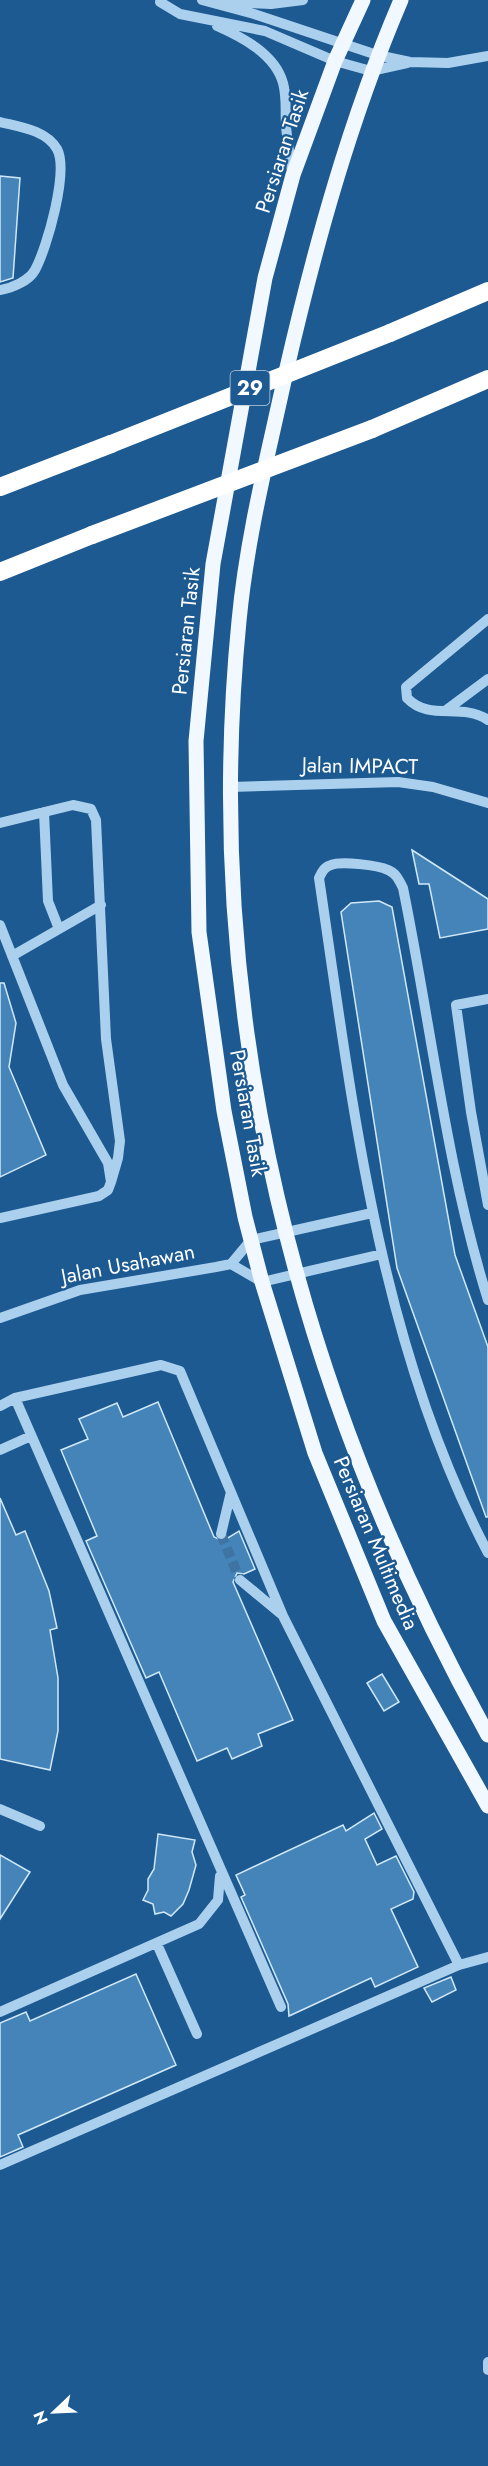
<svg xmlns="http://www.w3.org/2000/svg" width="488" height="2466" viewBox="0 0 488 2466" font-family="Jost,sans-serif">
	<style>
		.building { fill: #4484b8; stroke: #d1e8fa; stroke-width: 1.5 }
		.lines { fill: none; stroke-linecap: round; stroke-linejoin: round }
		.minor-tunnel { stroke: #3e73a2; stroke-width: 10; stroke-dasharray: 10 5; stroke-linecap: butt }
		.minor { stroke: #abd0ee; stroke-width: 10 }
		.major { stroke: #f2f8ff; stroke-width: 15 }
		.highway { stroke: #fff; stroke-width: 18 }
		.highway-bridge { stroke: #fff; stroke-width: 18 }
		.labels { text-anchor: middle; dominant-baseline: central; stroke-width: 4.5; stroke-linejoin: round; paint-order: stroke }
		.shield { fill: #1c5a91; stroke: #bbcede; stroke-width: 1.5 }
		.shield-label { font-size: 20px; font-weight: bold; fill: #fff }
		.street-label { font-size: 21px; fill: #fff; stroke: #1c5a91 }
	</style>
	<rect width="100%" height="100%" fill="#1c5a91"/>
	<path class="building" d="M0,176l20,2 -7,100 -13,4z
		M412,850l76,49v30l-48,9 -11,-54h-10z
		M379,901l13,6 63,348 33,92v170h-2l-89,-249 -56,-356 10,-9z
		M0,983h4l12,40 -7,44 37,88 -46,22z
		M158,1402l56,135 9,4 16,-10 16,38 -11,5 -7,-1 -4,9 60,138 -35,14 4,12 -30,13 -5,-11 -30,13 -38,-89 -13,6 -60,-137 11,-5 -36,-86 27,-11 -9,-20 38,-16 6,14z
		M0,1498l16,37 9,-4 24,60 8,37 -7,2 8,48v53l-8,39 -50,-11z
		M382,1674l17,28 -15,9 -17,-28z
		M374,1813l8,16 -17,10 12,26 19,-9 18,36 -1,7 -22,10 27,58 -43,20 -4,-9 -82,38 -1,-12 -47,-107 4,-2 -9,-20 107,-50 3,6z
		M158,1834l37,6 -3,12 4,13 -7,25 -6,14 -12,12 -7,-4 -9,2 -2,-10 -10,-4 5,-10v-11l6,-10z
		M0,1855l30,17 -30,47z
		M136,1974l40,91 -158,70 5,12 -23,10v-134l26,-11 4,9z
		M451,1977l5,13 -24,12 -8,-14z"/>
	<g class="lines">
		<path class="minor-tunnel" d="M221,1534l19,46"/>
		<path class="minor" d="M202,0l52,14 123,41 33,7 38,1 40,-7
			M160,2l20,12 85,17 70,30 36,10 36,-8
			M226,2l45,2 32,-4
			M217,26c25,11 58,28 66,57 4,14 2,28 3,42 1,16 4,31 6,47
			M0,122c20,5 46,8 57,27 12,22 -10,99 -22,121 -6,11 -23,18 -35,20
			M488,619l-82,68 1,11c23,24 54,4 81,22
			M445,711l43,-32
			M230,787l168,-5 35,5 55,16
			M44,812l4,89 11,28
			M0,823l73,-18 18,4 5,11 10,219 14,102 -2,17 -7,24
			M0,925l63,160 45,78 3,19 -3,8 -9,6 -99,22
			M12,956l89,-51
			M488,999l-32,6 15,107 17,93
			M231,1264l20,-24 121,-27
			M488,1300c-42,-134 -57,-275 -85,-412 -4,-8 -7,-15 -15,-18 -10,-5 -47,-9 -57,-5 -7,2 -9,7 -12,13 34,229 60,467 169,675
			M0,1318l80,-28 136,-23 15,-3 31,18 120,-28
			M15,1398l266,609
			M0,1406l15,-8 146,-33 19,6 103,245 176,349
			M0,1450l31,-14
			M221,1534l10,-42
			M240,1580l41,34
			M0,1809l40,17
			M157,1944l40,90
			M0,2012l199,-88 19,-24 2,-24
			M0,2165l459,-200 29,-8
			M488,2362v8"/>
		<path class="major" d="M363,0l-28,61 -42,114 -28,103 -52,286 -17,177 3,191 25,179 21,106 17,65 53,171 69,168 104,185
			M401,0c-51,119 -86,246 -115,372 -18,83 -39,164 -47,249 -39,394 58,771 249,1114"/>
		<path class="highway" d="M390,333l98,-42
			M372,429l116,-50
			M0,487l111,-43
			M0,572l92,-37"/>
		<path class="highway-bridge" d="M111,444l279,-111
			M92,535l280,-106"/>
	</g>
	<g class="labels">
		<rect class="shield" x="230.5" y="371" width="39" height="34" rx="4.5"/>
		<g class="shield-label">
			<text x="250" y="388">29</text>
		</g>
		<g class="street-label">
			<text transform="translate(282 151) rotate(-72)">Persiaran Tasik</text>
			<text transform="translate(186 631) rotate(-84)">Persiaran Tasik</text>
			<text transform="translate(360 766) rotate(1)">Jalan IMPACT</text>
			<text transform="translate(248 1113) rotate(80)">Persiaran Tasik</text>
			<text transform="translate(128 1264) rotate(-11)">Jalan Usahawan</text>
			<text transform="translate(376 1543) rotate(67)">Persiaran Multimedia</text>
		</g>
	</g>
	<g transform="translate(54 2412) rotate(247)" stroke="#1c5a91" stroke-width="4.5" paint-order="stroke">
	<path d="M0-4.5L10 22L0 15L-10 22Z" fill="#ffffff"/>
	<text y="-9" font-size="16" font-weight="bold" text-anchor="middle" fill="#ffffff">N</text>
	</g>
</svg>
